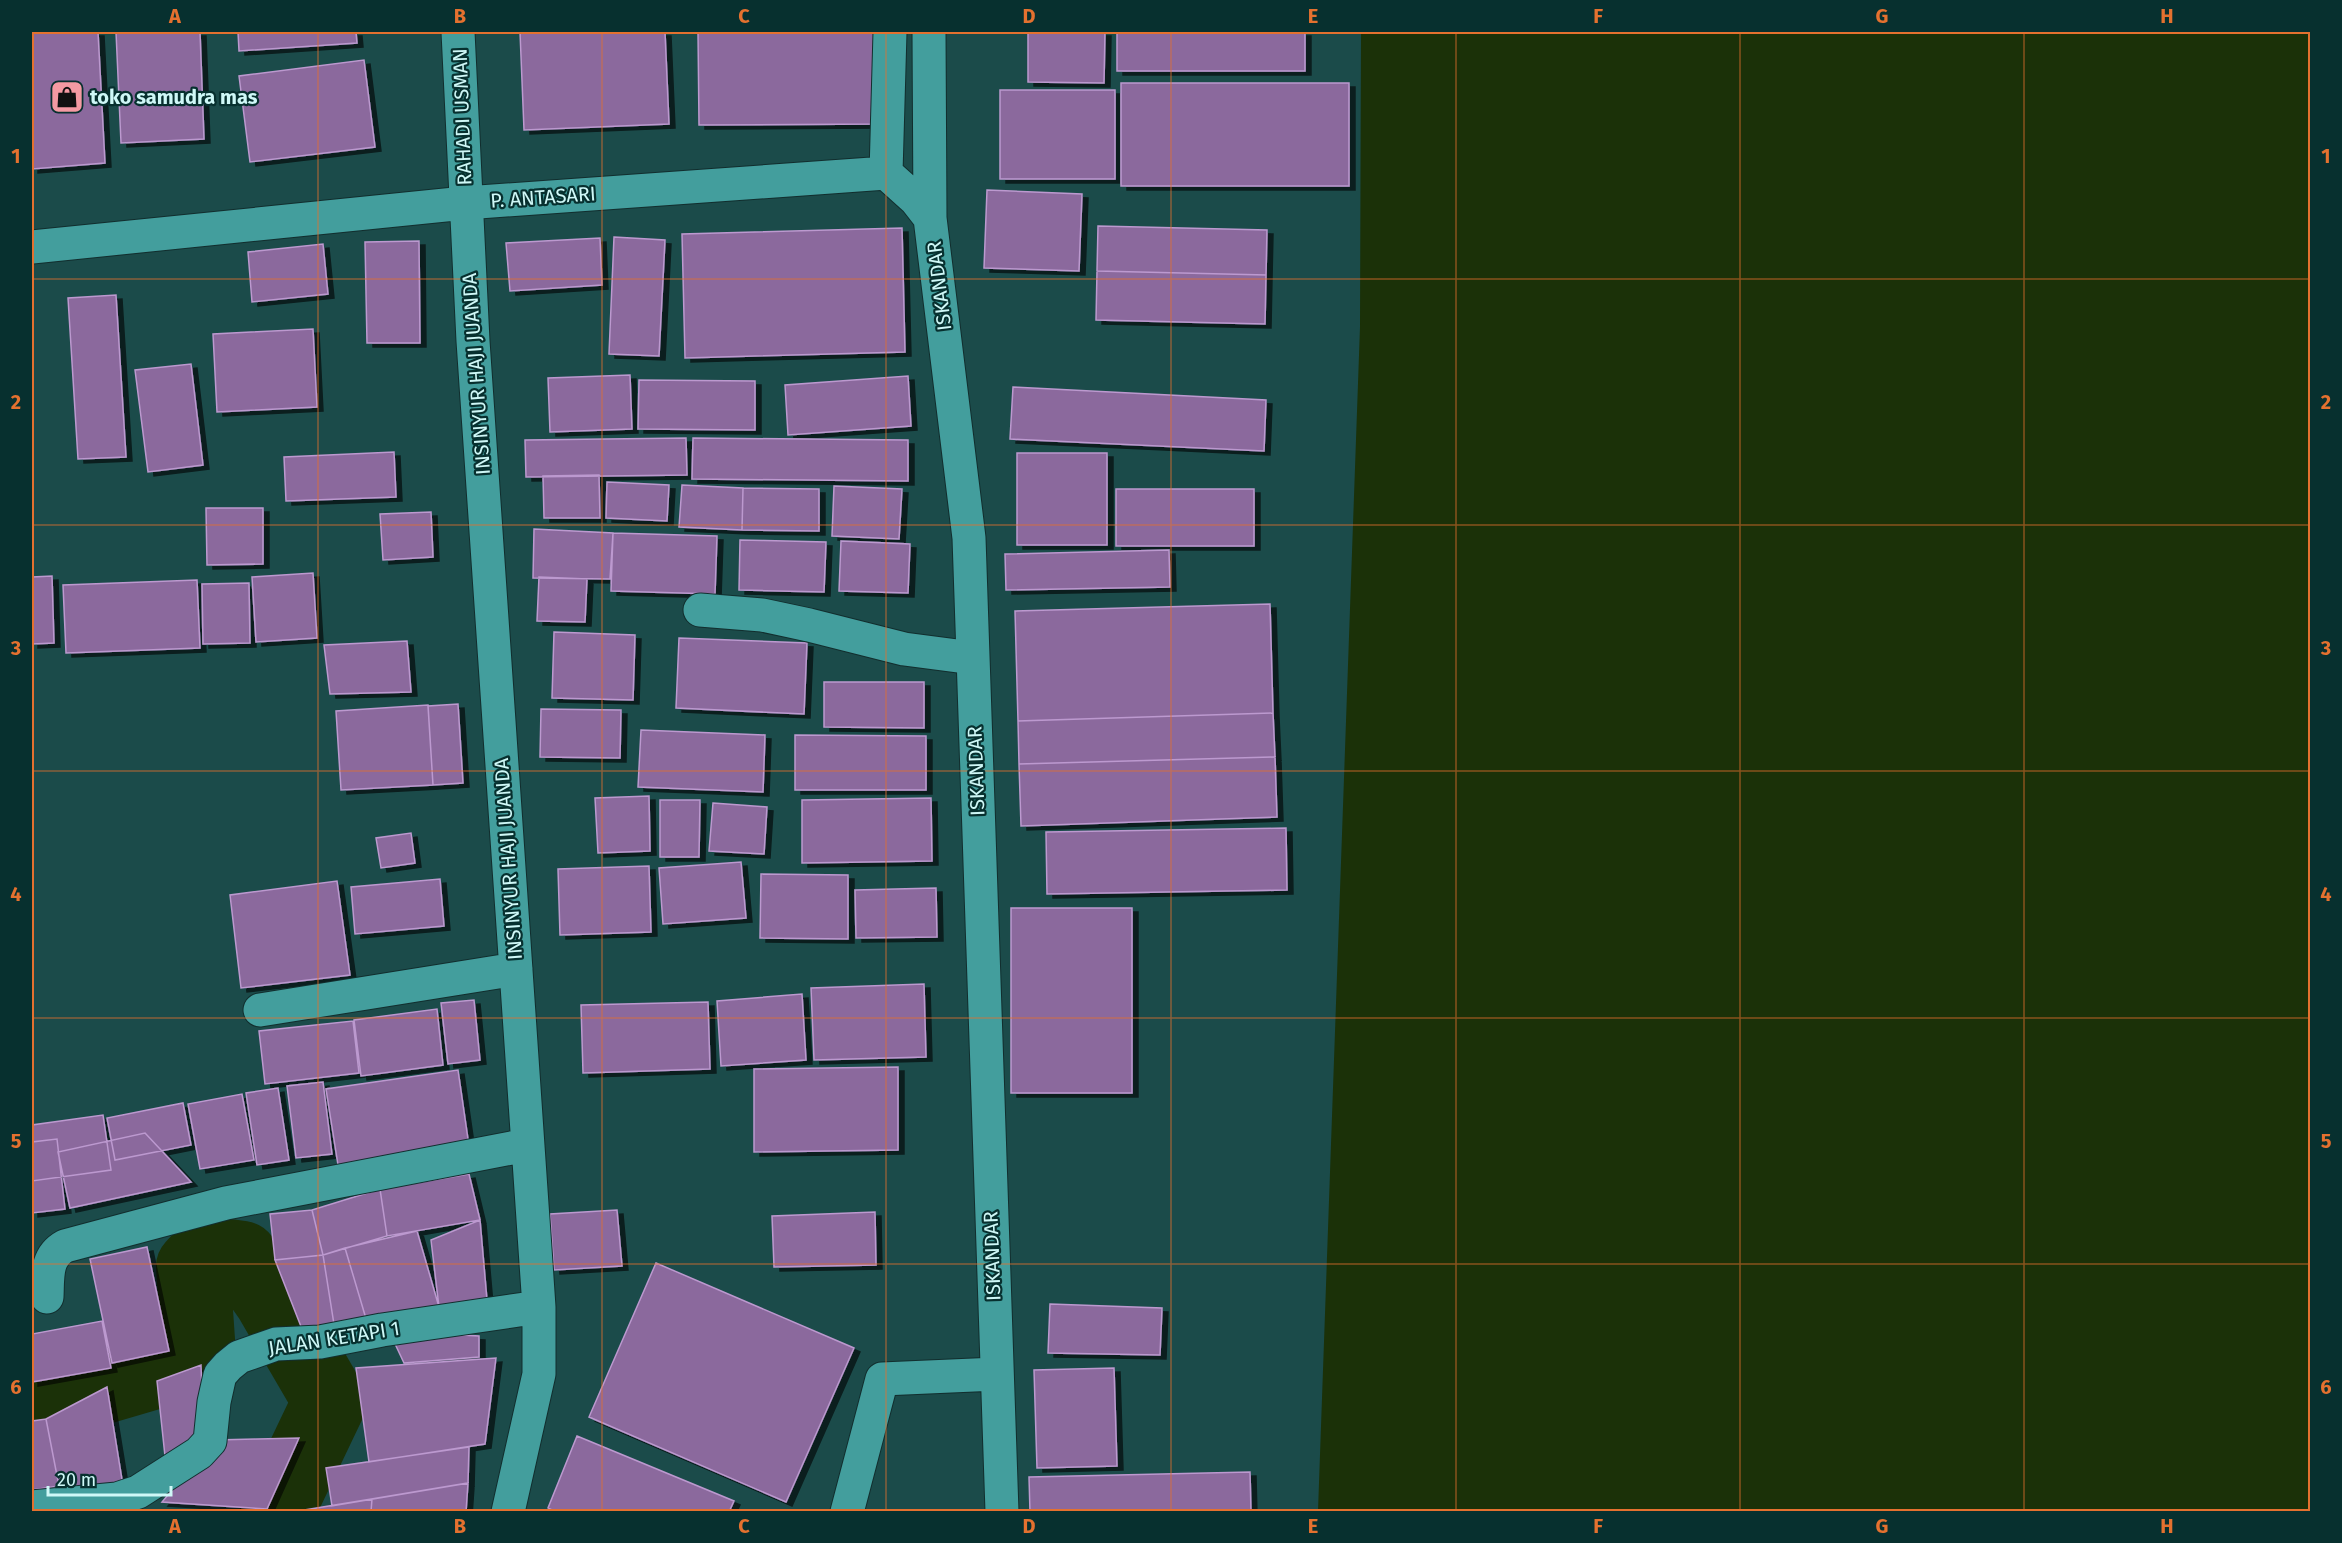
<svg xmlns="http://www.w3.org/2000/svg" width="2342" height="1543" viewBox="0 0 2342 1543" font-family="'Fira Sans',sans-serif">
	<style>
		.water { fill: #1b3108 }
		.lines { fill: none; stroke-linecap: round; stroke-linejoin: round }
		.river { stroke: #1b3108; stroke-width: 74 }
		.building { fill: #8b699d; stroke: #bc99cf; stroke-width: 1.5; filter: url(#shadow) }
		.minor-casing { stroke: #122e2e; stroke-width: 35 }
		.minor { stroke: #439e9d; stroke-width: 33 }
		.grid { fill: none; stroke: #e4712f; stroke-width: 1.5; stroke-opacity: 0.55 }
		.labels { text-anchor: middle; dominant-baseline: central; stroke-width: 4.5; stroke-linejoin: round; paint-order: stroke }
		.poi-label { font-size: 20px; font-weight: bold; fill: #cff8f7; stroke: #07302f; text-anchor: start }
		.street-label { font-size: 20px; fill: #cff8f7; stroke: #07302f }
		.neatline { fill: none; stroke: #e4712f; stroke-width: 2 }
		.grid-label { font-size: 20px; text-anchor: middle; font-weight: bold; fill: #e4712f }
	</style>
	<defs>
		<filter id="shadow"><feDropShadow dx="6" dy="4" stdDeviation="0" flood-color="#0009"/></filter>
	</defs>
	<rect width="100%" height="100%" fill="#1b4b4a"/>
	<path class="water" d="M1361,32h949v1479h-992l42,-1184z"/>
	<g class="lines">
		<path class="river" d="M32,1404l58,-13 92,-27 16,-24 -5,-73 13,-14 36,5 28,40 60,103 -53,111"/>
	</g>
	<path class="building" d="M32,32h66l7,131 -73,6z
		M116,32h84l4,107 -83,4z
		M238,32h118l1,11 -118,8z
		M520,32h145l4,92 -145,6z
		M698,32h183v92l-182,1z
		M1028,32h77l-1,51 -76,-1z
		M1117,32h188v39h-188z
		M364,60l11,87 -125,15 -11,-86z
		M1121,83h228v103h-228z
		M1000,90h115v89h-115z
		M987,190l95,4 -3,77 -95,-3z
		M1098,226l169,4 -1,45 -169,-4z
		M902,228l3,124 -220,6 -3,-124z
		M614,237l51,3 -6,116 -50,-2z
		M600,238l2,47 -92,6 -4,-48z
		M419,241l1,102h-53l-2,-101z
		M323,244l5,50 -76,8 -4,-50z
		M1097,271l169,4 -1,49 -169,-4z
		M116,295l10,162 -48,2 -10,-161z
		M313,329l4,78 -100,5 -4,-78z
		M191,364l12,101 -55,7 -13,-102z
		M630,375l2,54 -82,3 -2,-54z
		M908,376l3,50 -123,9 -3,-50z
		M639,380l116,1v49l-117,-1z
		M1013,387l253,13 -2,51 -254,-12z
		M686,438l1,37 -161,2 -1,-37z
		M693,438l215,2v41l-216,-2z
		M394,452l2,45 -110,4 -2,-44z
		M1017,453h90v92h-90z
		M599,475l1,43h-56l-1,-42z
		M607,482l62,3 -2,36 -61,-3z
		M682,485l61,3 -1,42 -63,-3z
		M834,486l68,3 -3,50 -67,-3z
		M743,488l76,1v42l-77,-1z
		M1116,489h138v57h-138z
		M206,508h57v56l-56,1z
		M431,512l2,45 -50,3 -3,-46z
		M534,529l79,4 -3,46 -77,-1z
		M613,533l104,3 -2,58 -104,-3z
		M740,540l86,2 -2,50 -85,-2z
		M841,541l69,3 -2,49 -69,-2z
		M1169,550l1,37 -164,3 -1,-36z
		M313,573l4,65 -61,4 -4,-65z
		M52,576l2,67 -22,1v-67z
		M539,577l48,2 -2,43 -48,-1z
		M197,580l3,68 -134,5 -3,-68z
		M249,583l1,60 -47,1 -1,-60z
		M1270,604l3,109 -255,8 -3,-110z
		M554,632l81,3 -2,65 -81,-2z
		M679,638l128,5 -3,71 -128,-6z
		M407,641l4,51 -81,2 -6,-49z
		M824,682h100v46l-100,-1z
		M458,704l5,79 -30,2 -5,-79z
		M428,705l5,80 -92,5 -5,-79z
		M541,709l80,1 -1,48 -80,-1z
		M1273,713l2,44 -256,7 -1,-43z
		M641,730l124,5 -2,57 -125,-5z
		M795,735l131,1v54h-131z
		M1275,757l2,60 -256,9 -2,-62z
		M649,796l1,55 -52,2 -3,-55z
		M931,798l1,63 -130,2v-63z
		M660,800h40l-1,57h-39z
		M713,803l54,4 -3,47 -55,-3z
		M1286,828l1,62 -240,4 -1,-62z
		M411,833l4,30 -34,5 -5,-30z
		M741,862l5,56 -83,6 -4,-56z
		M649,866l2,66 -91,3 -2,-66z
		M761,874l87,1v64l-88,-1z
		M440,879l4,47 -89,8 -4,-47z
		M337,881l13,94 -109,13 -11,-93z
		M936,888l1,49 -81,1 -1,-48z
		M1011,908h121v185h-121z
		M924,984l2,73 -112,3 -3,-72z
		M802,994l4,66 -85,6 -4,-65z
		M474,1000l6,60 -32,4 -7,-61z
		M708,1002l2,67 -127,4 -2,-68z
		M437,1009l6,56 -82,11 -7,-56z
		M353,1021l6,52 -94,11 -6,-53z
		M898,1067v83l-144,2v-83z
		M458,1070l11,76 -131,19 -12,-76z
		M323,1082l9,72 -36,4 -9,-72z
		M278,1088l11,72 -32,5 -11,-72z
		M242,1094l12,66 -54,9 -12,-65z
		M183,1103l8,42 -76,15 -8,-42z
		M103,1115l8,55 -79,11v-56z
		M145,1133l46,49 -121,26 -12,-56z
		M57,1139l8,70 -33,4v-71z
		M469,1174l11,46 -93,16 -7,-47z
		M380,1189l7,47 -64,19 -11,-45z
		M312,1210l11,45 -48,5 -5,-46z
		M617,1210l5,56 -68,4 -4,-56z
		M875,1212l1,53 -102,2 -2,-51z
		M480,1220l7,80 -48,7 -8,-67z
		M417,1231l22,76 -72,15 -22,-74z
		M147,1247l22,104 -57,12 -22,-104z
		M345,1248l22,74 -31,15 -13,-82z
		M323,1255l13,82 -34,-8 -27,-69z
		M656,1263l198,85 -68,154 -197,-85z
		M1050,1304l112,4 -2,47 -112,-2z
		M102,1321l9,47 -79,14v-48z
		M389,1331l90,5v21l-75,6z
		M496,1358l-11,86 -116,18 -13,-94z
		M201,1365l3,81 -39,10 -8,-75z
		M1114,1368l3,98 -80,2 -3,-98z
		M107,1387l16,99h-64l-13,-67z
		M46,1419l13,67 -27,4v-69z
		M577,1436l157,65 -5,11h-173l-8,-4z
		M299,1438l-32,71 -105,-7 52,-62z
		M469,1447l-1,36 -136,23 -6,-38z
		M1250,1472l1,40h-221l-1,-35z
		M468,1483l-2,29h-95l1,-13z
		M372,1499l-1,13h-79z"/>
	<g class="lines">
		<defs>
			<path id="minor" d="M458,32l15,309 66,966v67l-31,138
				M929,32l1,186 39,320 33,974
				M886,173l4,-141
				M32,247l433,-44 421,-30 30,27 14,18
				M700,610l62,5 47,10 95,24 69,9
				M260,1010l256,-41
				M47,1297c1,-19 -2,-40 18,-51l161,-43 301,-58
				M32,1507l85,-8 21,-7 61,-39 11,-12 4,-39 6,-27 8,-9 11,-9 37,-13 44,-2 62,-12 157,-23
				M847,1512l35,-133 115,-5"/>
		</defs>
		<use href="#minor" class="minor-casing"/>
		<use href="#minor" class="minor"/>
	</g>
	<path class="grid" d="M318,32v1480M602,32v1480M886,32v1480M1171,32v1480M1456,32v1480M1740,32v1480M2024,32v1480M32,279h2278M32,525h2278M32,771h2278M32,1018h2278M32,1264h2278"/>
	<defs>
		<symbol id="shop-square" viewBox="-11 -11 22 22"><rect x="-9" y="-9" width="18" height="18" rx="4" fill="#f49aa3" stroke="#07302f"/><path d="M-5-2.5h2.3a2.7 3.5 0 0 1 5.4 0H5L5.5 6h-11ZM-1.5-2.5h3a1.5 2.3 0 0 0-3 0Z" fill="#111"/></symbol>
	</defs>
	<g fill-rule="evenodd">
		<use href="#shop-square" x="48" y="78" width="38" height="38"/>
	</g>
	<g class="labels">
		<g class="poi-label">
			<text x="90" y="97">toko samudra mas</text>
		</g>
		<g class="street-label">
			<text transform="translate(462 117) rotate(-92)">RAHADI USMAN</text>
			<text transform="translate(543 197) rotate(-4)">P. ANTASARI</text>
			<text transform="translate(939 286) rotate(-97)">ISKANDAR</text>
			<text transform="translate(476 374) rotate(-94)">INSINYUR HAJI JUANDA</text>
			<text transform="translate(976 771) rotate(-92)">ISKANDAR</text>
			<text transform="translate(508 859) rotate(-94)">INSINYUR HAJI JUANDA</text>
			<text transform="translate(992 1256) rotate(-92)">ISKANDAR</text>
			<text transform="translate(334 1338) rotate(-9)">JALAN KETAPI 1</text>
		</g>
	</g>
	<rect width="2342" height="1543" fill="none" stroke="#07302f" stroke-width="66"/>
	<path d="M48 1486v9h123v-9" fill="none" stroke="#cff8f7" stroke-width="3"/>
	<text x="57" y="1486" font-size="18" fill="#cff8f7" stroke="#07302f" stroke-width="4.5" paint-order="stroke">20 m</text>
	<rect x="33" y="33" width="2276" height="1477" class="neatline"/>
	<g class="grid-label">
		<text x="175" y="23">A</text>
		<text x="460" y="23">B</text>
		<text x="744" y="23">C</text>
		<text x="1029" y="23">D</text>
		<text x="1313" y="23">E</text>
		<text x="1598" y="23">F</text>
		<text x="1882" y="23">G</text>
		<text x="2167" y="23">H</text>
		<text x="16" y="163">1</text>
		<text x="2326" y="163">1</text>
		<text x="16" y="409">2</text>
		<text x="2326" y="409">2</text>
		<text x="16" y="655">3</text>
		<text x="2326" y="655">3</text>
		<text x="16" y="901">4</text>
		<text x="2326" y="901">4</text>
		<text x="16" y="1148">5</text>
		<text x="2326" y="1148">5</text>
		<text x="16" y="1394">6</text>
		<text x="2326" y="1394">6</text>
		<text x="175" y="1533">A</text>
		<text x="460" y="1533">B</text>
		<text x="744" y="1533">C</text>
		<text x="1029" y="1533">D</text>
		<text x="1313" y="1533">E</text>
		<text x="1598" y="1533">F</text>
		<text x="1882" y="1533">G</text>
		<text x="2167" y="1533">H</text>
	</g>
</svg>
